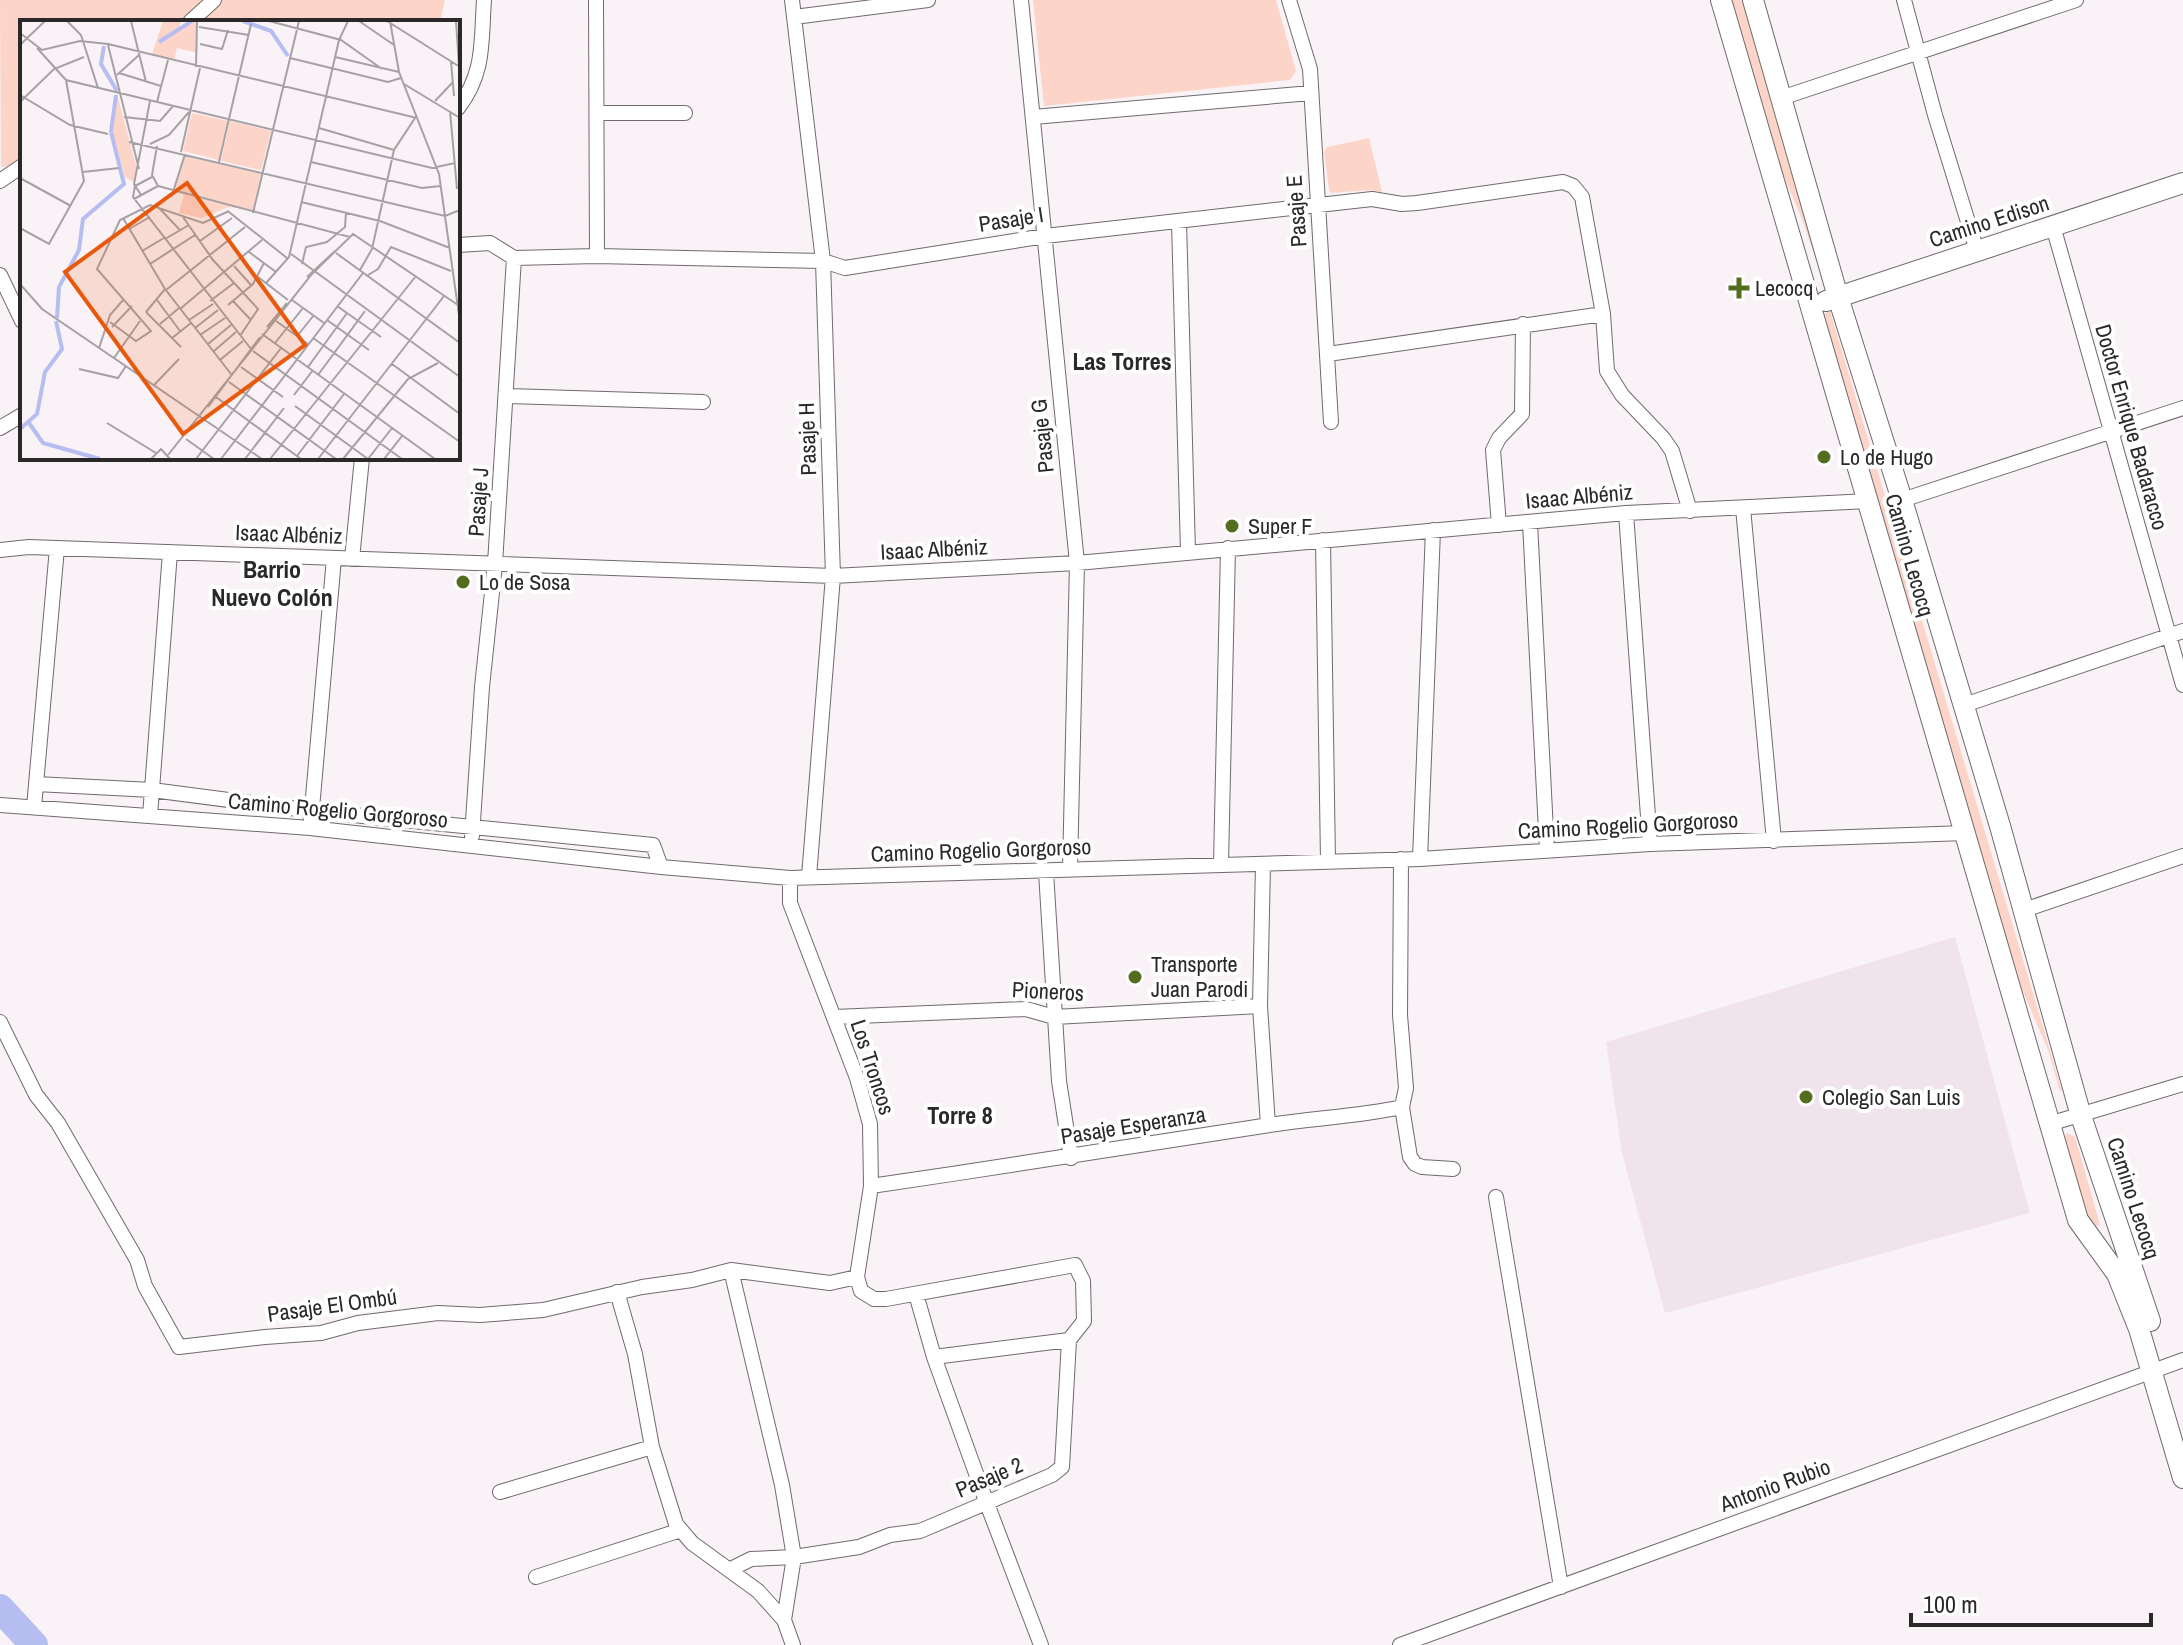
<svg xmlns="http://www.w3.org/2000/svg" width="2183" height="1645" viewBox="0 0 2183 1645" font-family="'Archivo Narrow',sans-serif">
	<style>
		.built { fill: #f1e3ec }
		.green { fill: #fcd4c8 }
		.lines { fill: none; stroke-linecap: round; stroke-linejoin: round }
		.river { stroke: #b6bdf1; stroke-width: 28 }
		.street-casing { stroke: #706a6e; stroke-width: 16 }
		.secondary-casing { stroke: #706a6e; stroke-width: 22 }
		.street { stroke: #fff; stroke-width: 14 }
		.secondary { stroke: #fff; stroke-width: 20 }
		.poi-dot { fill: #536c1e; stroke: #fff; stroke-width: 3 }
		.labels { text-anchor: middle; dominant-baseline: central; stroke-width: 8; stroke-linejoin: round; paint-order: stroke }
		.street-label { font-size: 22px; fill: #2a2829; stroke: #fff }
		.poi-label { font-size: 22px; fill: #2a2829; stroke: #fff; text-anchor: start }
		.neighbourhood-label { font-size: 24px; font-weight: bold; fill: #2a2829; stroke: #fff }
		.inset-river { fill: none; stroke: #b6bdf1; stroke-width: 4 }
		.inset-road { fill: none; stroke: #a6a1a4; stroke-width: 2 }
		.view { fill: #e8590c; fill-opacity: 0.15; stroke: #e8590c; stroke-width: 4 }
		.inset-edge { fill: none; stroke: #2a2829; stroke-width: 4 }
	</style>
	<rect width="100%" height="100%" fill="#f9f2f6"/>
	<path class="built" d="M1955,937l75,276 -365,100 -43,-160 -16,-111z"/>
	<path class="green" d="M0,0h445l-5,22h-418v137l-11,7 -10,1z
		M1033,0h243l20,71 -6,9 -246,26z
		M1731,0h11l83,286 -23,-67 -25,-58z
		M1369,138l13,54 -12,-2 -39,3 -2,-3 -5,-39 3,-4z
		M1830,311l232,780h-2l-12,-41 -30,-70 -197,-665z
		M2067,1133l8,4 25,88 -11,3 -26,-88z"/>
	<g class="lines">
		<path class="river" d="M0,1608l34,37"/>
		<defs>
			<path id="street" d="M596,0l1,256
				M792,0l31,261 10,315 -24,301
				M1021,0l56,563 -7,306
				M1289,0l21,69 21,353
				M1904,0l31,115 42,136
				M794,17l134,-17
				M190,22l24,-22
				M1781,98l295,-98
				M458,108c27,-35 23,-66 26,-108
				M598,113h87
				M1033,117l278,-24
				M0,181l22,-15
				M1179,222l9,330
				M2053,226l130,459
				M458,245l32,-2 24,15 83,-2 226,5 22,7 200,-32 327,-37 30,5 15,-1 146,-21 10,4 9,11 21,117 4,57 15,24 41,43 9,13 18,60
				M0,275l22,46
				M1328,354l275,-40
				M507,396l196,6
				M0,428l22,-13
				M1902,500l281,-92
				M1743,508l31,333
				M1626,513l24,331
				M1530,523l17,327
				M1499,525l-6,-75 6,-12 23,-24 1,-90
				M1323,540l5,321
				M0,550l29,-3 804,29 244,-13 549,-50 243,-12
				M352,559l10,-101
				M1964,705l219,-74
				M36,784l116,6 161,21 340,34 8,22
				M0,805l310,23 351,39 129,11 630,-19 230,-15 316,-11
				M34,807l23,-259
				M150,816l20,-264
				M311,820l23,-262
				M472,836l10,-149 13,-123 19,-306
				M1401,859l-1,156 6,73 -4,19 8,50 5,7 7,3 31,2
				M1420,859l13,-329
				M1221,864l7,-316
				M1263,864l-3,142 8,119
				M1046,872l13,209 12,77
				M2024,910l159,-54
				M834,1017l192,-8 28,8 206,-11
				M0,1022l36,73 22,28 79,137 8,26 34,61 86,-10 56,-4 37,-10 80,-10 42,2 63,-5 99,-23 50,-7 39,-10 99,13 27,-6
				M2049,1124l134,-40
				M871,1186c131,-19 262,-40 392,-60 47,-8 93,-9 139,-19
				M1496,1197l65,390
				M731,1270l51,215 12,72 -10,63
				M617,1292l18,62 17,93 24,77 16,19 66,48 26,29 9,25
				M916,1294l18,63 52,144 55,144
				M934,1357l135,-17
				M500,1492l152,-45
				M729,1570l22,-11 43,-2 65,-10 31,-12 30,-4 132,-56 10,-8 7,-127 15,-19 -1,-40 -8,-16 -189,34h-12l-13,-8 -4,-14 14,-91 -1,-62 -13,-46 -67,-175v-25
				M536,1577l145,-47
				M1400,1645l783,-285"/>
			<path id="secondary" d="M1721,0l357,1220 39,54 22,55 44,149
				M1753,0l85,297 64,203 98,326 81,290 69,205
				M1826,301l357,-118"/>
		</defs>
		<use href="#street" class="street-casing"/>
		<use href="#secondary" class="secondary-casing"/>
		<use href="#street" class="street"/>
		<use href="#secondary" class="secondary"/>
	</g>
	<g class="poi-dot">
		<path d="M1735 276h8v8h8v8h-8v8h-8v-8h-8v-8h8z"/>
		<circle cx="1824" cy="457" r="8"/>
		<circle cx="1232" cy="526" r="8"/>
		<circle cx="463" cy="582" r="8"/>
		<circle cx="1135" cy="977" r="8"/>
		<circle cx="1806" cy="1097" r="8"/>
	</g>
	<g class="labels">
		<g class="street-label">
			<text transform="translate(1296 211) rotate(-94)">Pasaje E</text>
			<text transform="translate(1011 219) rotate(-9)">Pasaje I</text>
			<text transform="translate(1989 221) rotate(-18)">Camino Edison</text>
			<text transform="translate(2132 427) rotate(74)">Doctor Enrique Badaracco</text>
			<text transform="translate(1042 436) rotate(-96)">Pasaje G</text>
			<text transform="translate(807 439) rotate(-92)">Pasaje H</text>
			<text transform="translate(1579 496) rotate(-5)">Isaac Albéniz</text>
			<text transform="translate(478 502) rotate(-86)">Pasaje J</text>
			<text transform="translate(289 534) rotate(2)">Isaac Albéniz</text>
			<text transform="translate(934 549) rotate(-3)">Isaac Albéniz</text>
			<text transform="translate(1910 555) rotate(74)">Camino Lecocq</text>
			<text transform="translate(338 810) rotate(5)">Camino Rogelio Gorgoroso</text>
			<text transform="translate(1628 825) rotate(-3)">Camino Rogelio Gorgoroso</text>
			<text transform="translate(981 850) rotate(-2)">Camino Rogelio Gorgoroso</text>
			<text transform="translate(1048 991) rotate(3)">Pioneros</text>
			<text transform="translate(873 1067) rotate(72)">Los Troncos</text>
			<text transform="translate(1133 1125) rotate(-9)">Pasaje Esperanza</text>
			<text transform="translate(2134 1198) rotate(72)">Camino Lecocq</text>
			<text transform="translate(332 1305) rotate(-8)">Pasaje El Ombú</text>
			<text transform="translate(989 1477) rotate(-23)">Pasaje 2</text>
			<text transform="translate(1775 1485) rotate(-20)">Antonio Rubio</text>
		</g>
		<g class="poi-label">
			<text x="1755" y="288">Lecocq</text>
			<text x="1840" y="457">Lo de Hugo</text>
			<text x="1248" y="526">Super F</text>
			<text x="479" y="582">Lo de Sosa</text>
			<text x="1151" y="964">Transporte<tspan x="1151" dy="25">Juan Parodi</tspan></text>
			<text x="1822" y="1097">Colegio San Luis</text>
		</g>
		<g class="neighbourhood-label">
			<text x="1122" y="361">Las Torres</text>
			<text x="272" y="569">Barrio<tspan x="272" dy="28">Nuevo Colón</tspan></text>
			<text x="960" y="1115">Torre 8</text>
		</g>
	</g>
	<g transform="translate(20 20)">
		<rect width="440" height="440" fill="#f9f2f6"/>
		<path d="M143,1h18l-2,6 17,-6 2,32 -21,-5 -3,12 -22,-6zM97,74l20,75 -3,13 -9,-5 -12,-43zM172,93l36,8 -9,39 -36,-9zM210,101l41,10 -10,39 -40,-9zM165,136l76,18 -8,36 -24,-3 -27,11 -23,-5 5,-18 -10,-4z" fill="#fcd4c8"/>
		<path class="inset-river" d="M223,1l28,10 17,25M139,22l33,-21M84,26l-3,18 16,27M91,112l5,-37M37,298l2,-31 20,-37 4,-31 41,-35 -13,-52M9,403l14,20 57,16M0,409l17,-15 8,-42 17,-23 -6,-28"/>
		<path class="inset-road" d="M47,1l14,14 17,53M111,1l15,61M249,1l72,19 41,29M339,1l35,24M367,1l73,46M370,1l9,51 40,102 21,148M436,1l3,45M179,7l50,8M0,13l22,17 38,-9 28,3 309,74M180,24l22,5 6,-19M0,25l25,-24M88,25l31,124M17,28l29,32 366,88 23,-5M315,37l64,15M270,38l98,24 13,-4M431,42l3,34M176,47l1,-46M99,53l42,13M97,55l22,-20M384,64l56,34M0,75l50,30 38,9M415,81l18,-19M0,82l34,-33 30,-12M137,82l11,-42M430,91l7,78M104,97l36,4 13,-15M299,108l75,22M109,122l316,74 15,-6M130,124l19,-9 20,-23M137,126l-5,29 6,11M161,132l19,-84M199,142l32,-138M291,142l111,26 18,-2M63,152l36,-4M132,157l-17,9 -2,11 118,152M0,158l51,28M138,166l192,51M153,172l12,-38M121,175l-7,-11 16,-83M114,179l24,-13M281,182l79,19 70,27M138,187l22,23M209,192l58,46M233,193l46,-192M163,197l30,43 45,49 -18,27M103,198l42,71 66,85M0,208l29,16 35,-63 -18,-101M109,209l21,-12M145,219l24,-14M180,221l32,-23M122,231l22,-13M229,232l27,20M316,233l124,90M271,234l169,123M130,244l45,-29M282,244l4,-17 21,-5 18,-15 1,-14M214,246l17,19M340,250l12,-21 22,-99 21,-32M348,255l10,-6 13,-22 60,24M238,257l30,23M287,257l28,-26M246,263l23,-26 50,-217 9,-19M0,264l22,25 220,150M146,270l79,-63M137,280l23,31M272,280l32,23M190,281l24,-18M213,281l17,18M208,285l25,-21 11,-21M317,286l44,31M160,289l82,-69M126,292l35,35M126,292l19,-23M169,300l24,-16M307,300l42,30M256,301l32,23M90,302l26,19 15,-10 -54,-62 23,-49 30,-15 53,18 26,-12M140,304l19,-16M92,307l20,-21M247,307l20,-24M175,308l23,-18M242,314l173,125M180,315l25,-17M278,315l16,-20M152,318l19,-15M293,318l147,104M255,323l28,-35M188,324l23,-19M79,328l11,-33 14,-16M194,331l22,-19M233,331l149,108M94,338l26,-37M200,340l23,-19M372,344l68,50M221,347l42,30M288,347l39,-54M59,349l39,9 8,-12M298,355l47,-64M209,362l107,77M134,365l25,-26M274,375l19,-25M196,377l85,62M275,386l73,53M188,387l52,-70M87,403l49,30M166,419l28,20M148,435l144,-181 41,-40 105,71M277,436l47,-62M131,439l10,-10 9,10M176,439l85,-111M201,439l142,-186M225,439l39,-51M250,439l146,-183M298,439l126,-163M323,439l65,-80 30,-16M348,439l24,-31M364,439l18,-23"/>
		<path class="view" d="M167,163l118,162 -122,89 -118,-162z"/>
		<rect width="440" height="440" class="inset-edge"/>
	</g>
	<path d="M1911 1613v12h240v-12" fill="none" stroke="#2a2829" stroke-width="4"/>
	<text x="1923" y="1613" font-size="24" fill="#2a2829" stroke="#ffffff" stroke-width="6" paint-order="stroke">100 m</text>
</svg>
